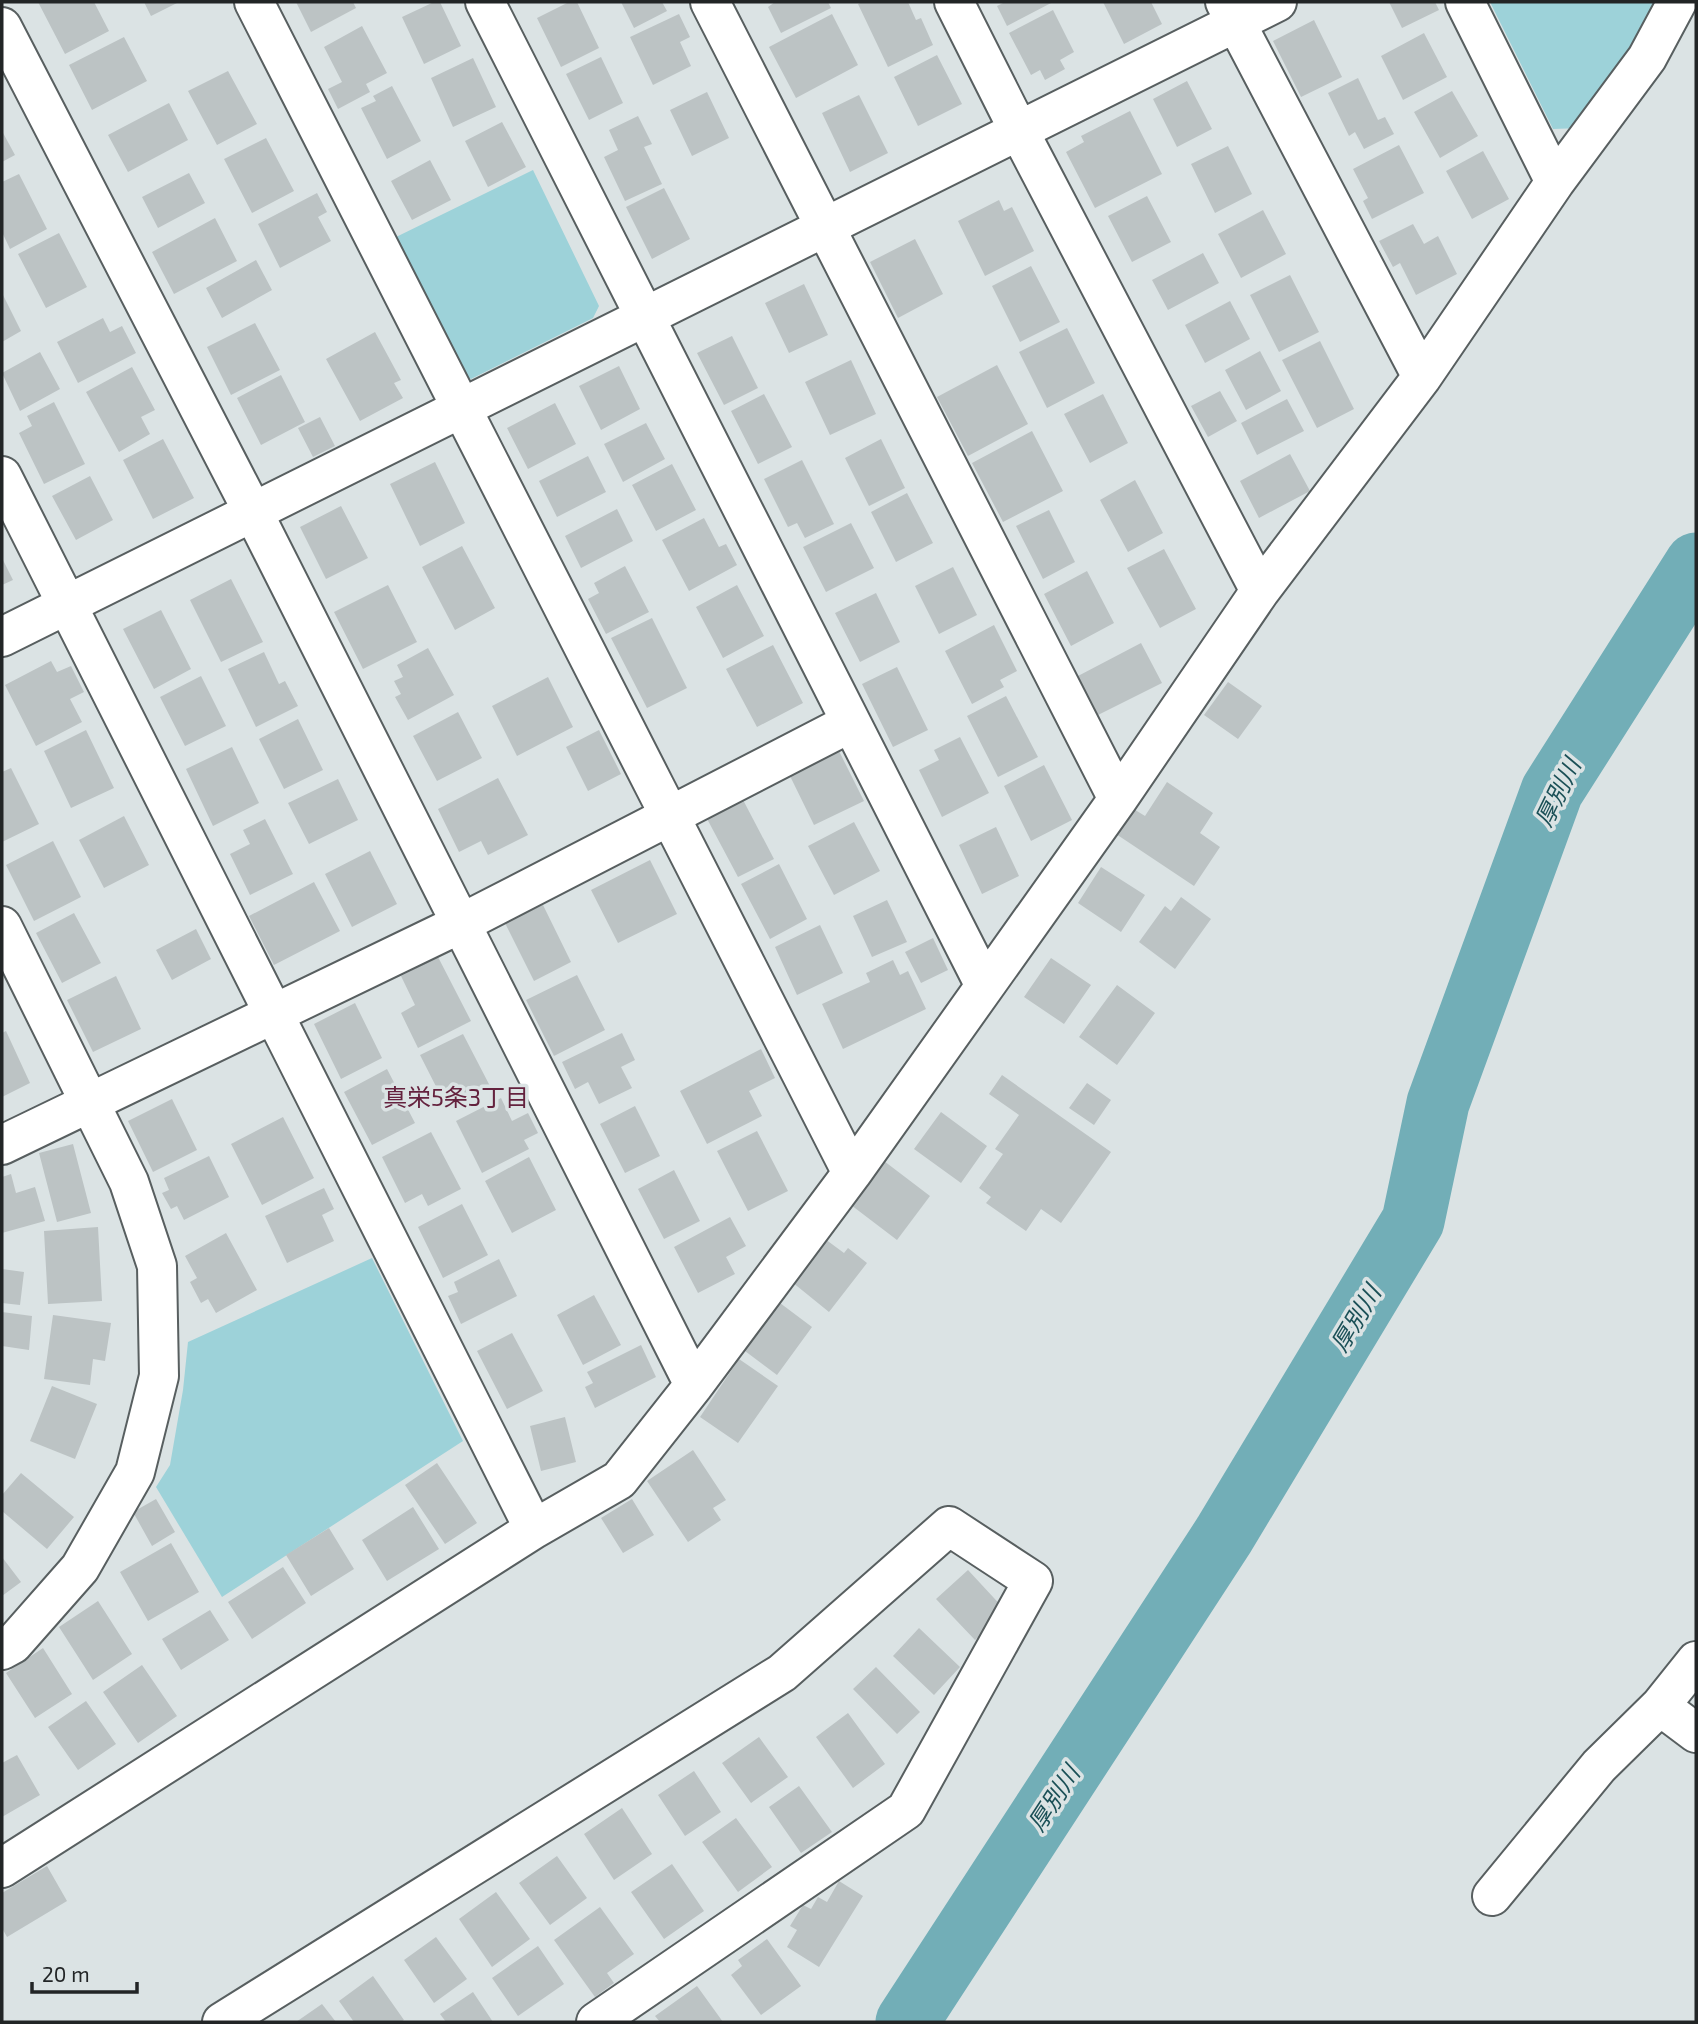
<svg xmlns="http://www.w3.org/2000/svg" width="1698" height="2024" viewBox="0 0 1698 2024" font-family="'Exo 2','Noto Sans JP',sans-serif">
	<style>
		.green { fill: #9dd2d9 }
		.lines { fill: none; stroke-linecap: round; stroke-linejoin: round }
		.river { stroke: #72aeb7; stroke-width: 63 }
		.building { fill: #bcc3c4 }
		.minor-casing { stroke: #585f60; stroke-width: 42 }
		.minor { stroke: #fff; stroke-width: 38 }
		.labels { text-anchor: middle; dominant-baseline: central; stroke-width: 7; stroke-linejoin: round; paint-order: stroke }
		.water-label { font-size: 24px; font-style: italic; fill: #1b5057; stroke: #dbe3e4 }
		.neighbourhood-label { font-size: 24px; fill: #64223e; stroke: #dbe3e4 }
	</style>
	<rect width="100%" height="100%" fill="#dbe3e4"/>
	<path class="green" d="M1490,2h164l-17,49 -55,77 -29,1z
		M533,170l66,136 -6,12 -122,61 -15,-8 -62,-133z
		M372,1258l91,183 -241,156 -66,-110 14,-22 13,-75 5,-48z"/>
	<g class="lines">
		<path class="river" d="M907,2022l317,-487 189,-314 25,-118 114,-312 144,-227"/>
	</g>
	<path class="building" d="M38,2h56l15,29 -44,23z
		M144,2h35l-28,14z
		M296,2h57l3,6 -45,24z
		M434,2h6l21,44 -37,18 -22,-47z
		M569,2h8l22,46 -38,19 -24,-49z
		M621,2h41l5,9 -33,17z
		M775,2h53l3,6 -50,25 -13,-26z
		M862,2h46l8,18 5,-2 12,27 -45,22 -30,-63z
		M1005,2h48l-46,24 -10,-20z
		M1103,2h48l11,22 -38,20z
		M1389,2h46l4,8 -37,18z
		M1053,10l21,42 -14,8 5,9 -20,11 -5,-10 -9,5 -22,-42z
		M679,14l11,23 -10,5 11,24 -38,19 -23,-48z
		M832,14l26,51 -62,33 -27,-51z
		M1314,20l28,57 -41,20 -28,-56z
		M362,26l25,47 -21,11 4,8 -32,17 -10,-20 14,-7 -18,-35z
		M1424,33l23,44 -44,23 -22,-44z
		M124,37l23,44 -55,29 -23,-45z
		M937,55l25,49 -44,22 -24,-49z
		M601,57l22,46 -34,17 -23,-46z
		M473,58l23,49 -43,20 -22,-49z
		M228,71l29,53 -40,21 -29,-54z
		M1358,78l20,42 7,-3 9,17 -30,15 -9,-17 -6,4 -21,-43z
		M1187,81l25,48 -35,18 -24,-48z
		M392,86l29,55 -34,18 -26,-51 15,-7 -3,-5z
		M1452,91l26,45 -38,22 -26,-46z
		M707,92l22,46 -37,18 -22,-46z
		M859,95l29,58 -38,19 -28,-59z
		M169,103l19,37 -60,32 -20,-37z
		M1130,111l32,63 -67,34 -29,-56 18,-10 -3,-6z
		M638,116l14,28 -8,3 18,37 -37,17 -21,-44 14,-7 -9,-20z
		M502,122l24,45 -38,20 -23,-46z
		M2,131l13,24 -13,7z
		M266,138l28,53 -42,22 -28,-54z
		M1399,145l25,48 -52,26 -9,-18 5,-3 -15,-29z
		M1228,146l24,48 -37,19 -24,-49z
		M1483,151l26,48 -37,20 -26,-48z
		M430,160l21,40 -39,20 -21,-39z
		M189,173l16,30 -47,25 -16,-31z
		M19,174l28,55 -37,20 -8,-17v-50z
		M664,188l26,51 -38,20 -26,-52z
		M317,193l10,19 -9,5 13,24 -51,27 -22,-44z
		M1147,196l24,46 -39,20 -24,-46z
		M999,200l5,11 8,-4 22,44 -49,25 -27,-55z
		M1263,210l23,44 -45,24 -23,-44z
		M215,218l22,43 -63,33 -22,-42z
		M1413,224l11,20 14,-8 19,38 -41,21 -16,-32 -7,4 -14,-26z
		M59,233l28,54 -41,21 -28,-54z
		M915,239l28,55 -45,24 -28,-56z
		M1203,253l16,30 -51,27 -16,-30z
		M256,260l16,30 -50,28 -16,-30z
		M1031,266l29,56 -40,20 -28,-56z
		M1290,275l29,57 -40,20 -29,-57z
		M804,284l24,51 -39,18 -24,-50z
		M2,293l19,38 -19,11z
		M1230,301l20,38 -45,24 -20,-38z
		M103,318l7,14 12,-6 14,27 -58,30 -21,-41z
		M255,323l25,47 -49,25 -24,-48z
		M1067,328l28,55 -48,25 -28,-56z
		M375,332l26,48 -7,3 9,15 -43,23 -34,-62z
		M732,336l26,52 -34,17 -27,-52z
		M1320,341l34,68 -37,19 -35,-68z
		M1260,351l21,40 -35,19 -21,-40z
		M40,352l20,37 -40,22 -18,-38z
		M851,360l25,54 -46,21 -25,-53z
		M997,365l31,59 -60,32 -31,-59z
		M619,366l21,43 -39,21 -22,-44z
		M132,367l23,43 -14,7 9,17 -31,18 -33,-60z
		M281,375l24,47 -44,23 -24,-47z
		M1220,391l17,30 -29,16 -17,-31z
		M764,394l28,53 -34,17 -27,-53z
		M1103,394l25,49 -38,20 -26,-49z
		M1287,399l17,32 -47,24 -16,-32z
		M54,402l31,62 -41,20 -25,-51 13,-7 -5,-10z
		M555,403l21,41 -48,25 -21,-41z
		M320,417l15,29 -22,11 -15,-29z
		M646,423l19,36 -42,23 -19,-38z
		M1032,431l31,60 -60,31 -31,-59z
		M163,439l31,59 -41,21 -30,-59z
		M881,439l24,49 -36,18 -24,-48z
		M1290,454l20,37 -51,27 -19,-37z
		M588,456l18,36 -49,25 -18,-36z
		M802,460l32,64 -29,14 -8,-15 -9,4 -24,-48z
		M435,462l30,61 -45,23 -30,-62z
		M672,464l24,46 -40,21 -24,-46z
		M90,476l23,44 -37,20 -24,-44z
		M1135,480l28,53 -35,19 -28,-52z
		M907,493l26,50 -37,19 -25,-50z
		M341,506l27,52 -42,21 -26,-52z
		M617,509l16,32 -52,27 -16,-32z
		M1049,510l26,52 -32,17 -27,-53z
		M704,518l15,29 7,-3 11,21 -48,26 -27,-51z
		M851,523l23,45 -48,24 -23,-45z
		M462,546l33,62 -40,22 -33,-63z
		M1164,549l32,60 -36,19 -33,-60z
		M2,558l11,22 -11,5z
		M625,566l24,46 -43,22 -18,-35 11,-6 -5,-10z
		M953,567l24,48 -38,19 -24,-48z
		M1087,571l27,52 -43,23 -27,-52z
		M231,579l32,63 -42,20 -31,-62z
		M388,585l29,57 -54,27 -29,-57z
		M737,585l27,51 -41,22 -27,-51z
		M876,593l24,49 -40,20 -25,-49z
		M161,610l30,59 -37,20 -31,-60z
		M652,618l35,70 -40,20 -36,-70z
		M994,625l23,46 -17,9 4,7 -32,17 -27,-53z
		M1141,643l21,40 -64,32 -20,-39z
		M773,645l30,58 -46,24 -31,-58z
		M428,648l26,47 -46,25 -13,-23 6,-3 -7,-13 9,-4 -6,-12z
		M264,652l15,32 6,-3 13,25 -42,21 -28,-58z
		M51,661l6,11 14,-6 13,26 -14,7 12,23 -46,24 -31,-61z
		M897,667l31,63 -35,17 -31,-63z
		M201,676l25,50 -41,20 -25,-49z
		M548,677l25,50 -56,29 -25,-50z
		M1228,682l34,24 -24,33 -34,-24z
		M1006,696l32,61 -40,20 -31,-61z
		M458,712l24,46 -45,23 -24,-45z
		M298,719l25,51 -39,19 -25,-50z
		M86,730l28,58 -43,20 -27,-57z
		M599,730l22,44 -33,17 -22,-44z
		M960,737l29,56 -47,24 -23,-47 20,-10 -5,-10z
		M232,747l27,56 -46,23 -27,-57z
		M839,751l25,50 -50,24 -24,-49z
		M1044,765l28,55 -41,21 -27,-55z
		M11,768l28,56 -37,18v-70z
		M498,778l30,57 -40,20 -7,-14 -22,11 -21,-43z
		M338,779l20,41 -49,24 -21,-41z
		M1167,782l46,31 -13,20 20,14 -26,39 -78,-52 16,-26 13,8z
		M741,796l33,63 -36,18 -33,-62z
		M124,816l25,49 -45,23 -25,-48z
		M265,819l28,55 -43,21 -20,-41 20,-10 -7,-14z
		M854,822l26,49 -46,24 -26,-49z
		M996,827l23,49 -37,18 -23,-49z
		M53,841l28,56 -47,24 -28,-56z
		M370,851l27,53 -45,23 -27,-53z
		M650,860l27,54 -59,29 -27,-53z
		M779,864l28,55 -37,20 -29,-55z
		M1101,867l44,28 -24,37 -43,-29z
		M314,882l26,49 -66,34 -25,-49z
		M1181,897l30,22 -36,50 -36,-27 26,-36 6,5z
		M887,900l20,42 -35,15 -19,-41z
		M543,905l28,57 -37,19 -29,-58z
		M74,913l27,50 -39,20 -26,-50z
		M820,925l23,48 -46,22 -22,-48z
		M196,929l15,30 -39,21 -16,-30z
		M933,938l15,32 -27,13 -16,-31z
		M438,957l33,64 -53,27 -17,-35 14,-8 -14,-29z
		M1051,958l40,27 -27,39 -40,-27z
		M893,960l7,15 8,-4 18,38 -83,40 -21,-45 48,-22 -4,-9z
		M577,975l28,55 -51,26 -28,-56z
		M116,976l25,53 -48,23 -26,-52z
		M1117,985l38,28 -38,52 -38,-28z
		M355,1003l27,55 -41,21 -27,-55z
		M6,1031l24,52 -28,14v-64z
		M622,1033l13,27 -14,7 11,21 -33,16 -11,-22 -13,7 -13,-27z
		M463,1034l28,54 -43,22 -28,-55z
		M761,1049l14,29 -26,13 13,25 -55,28 -27,-53z
		M387,1069l28,54 -43,22 -28,-53z
		M1002,1075l109,77 -50,71 -20,-14 -15,22 -40,-28 5,-6 -12,-9 24,-34 -8,-5 24,-34 -30,-21z
		M1087,1083l24,17 -17,25 -25,-17z
		M501,1098l11,23 16,-8 10,20 -14,7 5,9 -47,24 -26,-52z
		M172,1099l25,51 -44,22 -25,-51z
		M635,1106l25,50 -35,17 -25,-49z
		M941,1112l46,34 -26,37 -47,-34z
		M283,1117l31,61 -52,27 -31,-61z
		M757,1131l31,60 -40,20 -31,-60z
		M431,1132l30,57 -33,17 -6,-12 -17,9 -23,-46z
		M73,1144l18,69 -34,9 -18,-69z
		M209,1156l20,41 -45,23 -7,-14 -6,3 -9,-16 7,-3 -5,-12z
		M529,1157l27,53 -44,23 -27,-52z
		M884,1161l46,35 -33,44 -46,-35z
		M674,1170l26,51 -36,18 -26,-50z
		M11,1174l5,19 19,-6 10,34 -43,12v-56z
		M324,1188l10,21 -12,6 12,26 -47,22 -22,-47z
		M462,1204l26,51 -45,23 -25,-51z
		M730,1217l16,29 -20,11 9,17 -37,19 -24,-46z
		M98,1227l4,74 -54,3 -4,-73z
		M226,1233l31,57 -41,23 -8,-14 -7,4 -11,-21 7,-4 -12,-22z
		M825,1239l19,14 4,-5 19,15 -38,49 -37,-30z
		M499,1259l18,37 -56,28 -13,-28 10,-4 -4,-10z
		M2,1269l22,3 -4,33 -18,-2z
		M594,1295l27,50 -38,20 -26,-50z
		M776,1300l36,27 -35,48 -36,-27z
		M2,1312l30,4 -3,34 -27,-4z
		M53,1315l58,8 -6,38 -12,-2 -3,26 -46,-6z
		M512,1333l31,58 -36,18 -30,-58z
		M641,1345l15,32 -61,31 -10,-21 8,-4 -6,-11z
		M739,1359l39,27 -40,57 -38,-26z
		M52,1386l45,18 -22,55 -45,-18z
		M565,1417l11,45 -35,9 -11,-45z
		M693,1450l33,50 -13,8 8,12 -33,22 -41,-61z
		M437,1463l40,60 -32,21 -40,-59z
		M21,1473l53,44 -27,32 -45,-38v-16z
		M156,1499l19,33 -23,14 -19,-34z
		M632,1499l22,36 -31,18 -22,-35z
		M413,1507l26,42 -52,32 -25,-41z
		M329,1528l25,41 -43,27 -25,-41z
		M171,1543l28,49 -51,29 -28,-49z
		M2,1557l19,25 -19,14z
		M283,1567l23,36 -54,36 -24,-37z
		M968,1570l38,41 -31,29 -39,-41z
		M98,1601l34,53 -39,26 -34,-53z
		M210,1610l19,30 -48,30 -19,-31z
		M919,1628l41,39 -26,28 -41,-39z
		M43,1648l29,46 -37,24 -29,-45z
		M142,1665l35,51 -39,27 -35,-51z
		M876,1667l44,45 -23,22 -44,-45z
		M86,1701l30,43 -38,26 -30,-43z
		M848,1713l37,51 -32,24 -37,-51z
		M759,1737l29,40 -37,26 -29,-40z
		M17,1755l23,40 -38,22v-54z
		M694,1771l27,41 -36,24 -27,-41z
		M799,1786l33,46 -31,21 -32,-46z
		M622,1808l30,46 -38,26 -30,-46z
		M736,1818l36,49 -34,25 -36,-50z
		M557,1856l30,42 -37,27 -31,-42z
		M672,1864l32,47 -40,28 -33,-47z
		M47,1866l20,35 -60,36 -5,-9v-35z
		M839,1881l24,15 -44,71 -32,-20 10,-17 -7,-4 13,-21 8,4 7,-12 9,5z
		M496,1892l34,47 -38,28 -33,-48z
		M600,1907l34,47 -27,19 7,10 -19,14 -41,-57z
		M436,1937l31,42 -33,24 -30,-43z
		M767,1939l34,47 -40,29 -30,-40 11,-9 -4,-6z
		M538,1946l26,38 -46,32 -26,-38z
		M373,1976l31,44 -3,2h-47l-15,-21z
		M697,1986l26,36h-63l-5,-6z
		M473,1992l20,30h-47l-6,-8z
		M322,2004l14,18h-40z"/>
	<g class="lines">
		<defs>
			<path id="minor" d="M254,2c201,389 398,781 598,1171
				M485,2c169,327 332,657 500,984
				M710,2l408,797
				M954,2l65,129 241,460
				M1225,2l197,375
				M1465,2l90,180
				M2,27l251,485 441,873
				M2,476l532,1053
				M2,637l1275,-635
				M2,926l127,256 28,84 2,110 -24,96 -55,96 -67,76 -11,6
				M2,1145l460,-222 388,-200
				M1660,1706l36,27
				M2,1868l532,-339 85,-49 75,-95 158,-212 266,-374 142,-208 162,-214 133,-195 92,-124 30,-56
				M1492,1896l107,-130 61,-60 36,-45
				M222,2022l560,-349 167,-147 84,55 -127,229 -310,212"/>
		</defs>
		<use href="#minor" class="minor-casing"/>
		<use href="#minor" class="minor"/>
	</g>
	<g class="labels">
		<g class="water-label">
			<text transform="translate(1557 792) rotate(-64)">厚別川</text>
			<text transform="translate(1355 1318) rotate(-59)">厚別川</text>
			<text transform="translate(1053 1798) rotate(-57)">厚別川</text>
		</g>
		<g class="neighbourhood-label">
			<text x="456" y="1096">真栄5条3丁目</text>
		</g>
	</g>
	<rect width="1698" height="2024" fill="none" stroke="#222526" stroke-width="7"/>
	<path d="M32 1982v10h105v-10" fill="none" stroke="#222526" stroke-width="3.5"/>
	<text x="42" y="1982" font-size="21" fill="#222526" stroke="#dbe3e4" stroke-width="5" paint-order="stroke">20 m</text>
</svg>
